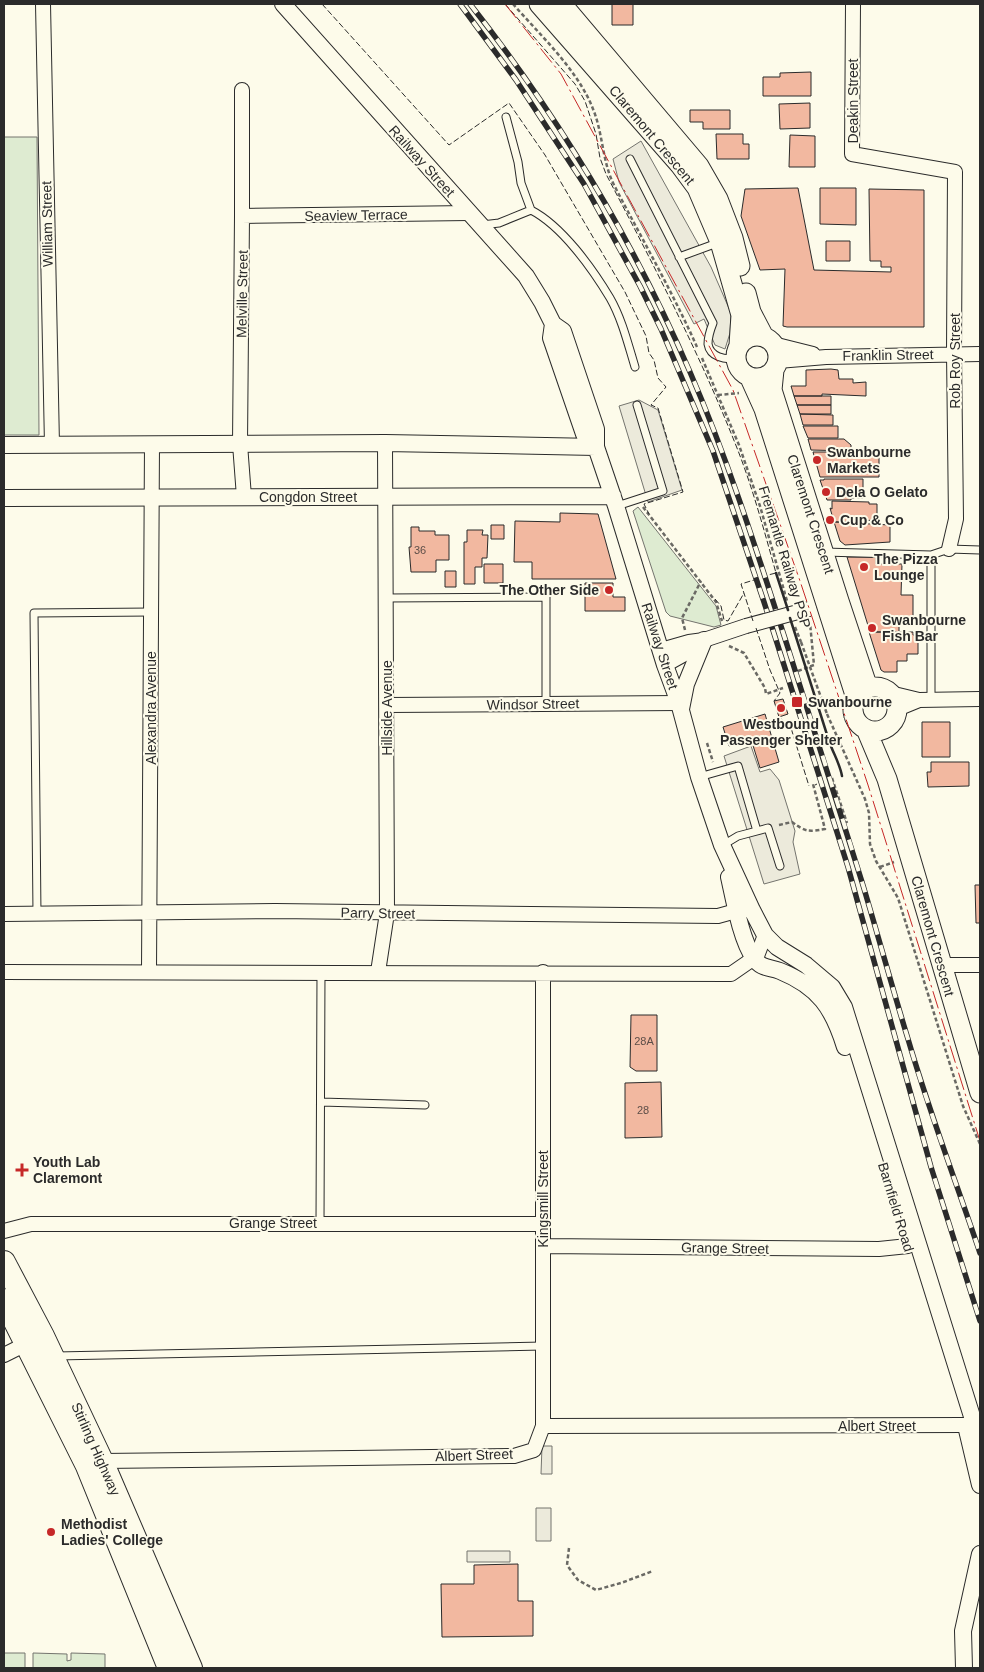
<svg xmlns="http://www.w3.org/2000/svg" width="984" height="1672" viewBox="0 0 984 1672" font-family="Arial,sans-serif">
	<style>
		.green { fill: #deebd1; stroke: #74746e }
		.parking { fill: #eceadb; stroke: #74746e }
		.building { fill: #f2b8a0; stroke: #2b2b2b }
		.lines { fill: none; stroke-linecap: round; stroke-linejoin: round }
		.service-casing { stroke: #2b2b2b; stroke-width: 9 }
		.minor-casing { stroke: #2b2b2b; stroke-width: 16 }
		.tertiary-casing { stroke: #2b2b2b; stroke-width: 18 }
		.secondary-casing { stroke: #2b2b2b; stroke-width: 21 }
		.trunk-casing { stroke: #2b2b2b; stroke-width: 24 }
		.path { stroke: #6a6964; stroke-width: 2.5; stroke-dasharray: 4 2.5; stroke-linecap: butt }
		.service { stroke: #fdfbea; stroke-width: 7 }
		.minor { stroke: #fdfbea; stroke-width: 14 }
		.tertiary { stroke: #fdfbea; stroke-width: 16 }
		.secondary { stroke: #fdfbea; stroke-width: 19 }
		.trunk { stroke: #fdfbea; stroke-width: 22 }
		.rail-casing { stroke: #2b2b2b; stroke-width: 5.5 }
		.rail { stroke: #fdfbea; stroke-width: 4; stroke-dasharray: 11; stroke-linecap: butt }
		.minor-bridge-casing { stroke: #2b2b2b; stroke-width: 16; stroke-linecap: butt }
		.path-bridge { stroke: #6a6964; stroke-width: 2.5; stroke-dasharray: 4 2.5; stroke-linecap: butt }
		.minor-bridge { stroke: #fdfbea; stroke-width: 14 }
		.fence { stroke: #2b2b2b; stroke-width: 1; stroke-dasharray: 6 2.5; stroke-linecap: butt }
		.wall { stroke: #2b2b2b; stroke-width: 2.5 }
		.power { stroke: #c62828; stroke-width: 1; stroke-dasharray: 18 4 2.5 4; stroke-linecap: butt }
		.poi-dot { fill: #c62828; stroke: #fdfbea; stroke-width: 2 }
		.labels { text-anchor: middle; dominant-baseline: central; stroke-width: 4; stroke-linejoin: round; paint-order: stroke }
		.number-label { font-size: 11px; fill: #5d4e48 }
		.street-label { font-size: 14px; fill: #2b2b2b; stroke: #fdfbea }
		.poi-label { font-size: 14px; font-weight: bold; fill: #2b2b2b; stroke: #fdfbea; text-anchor: start }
	</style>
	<rect width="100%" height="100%" fill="#fdfbea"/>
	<path class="green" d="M4,137h33l2,298h-35z
		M638,507l78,99 5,19 -7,2 -44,-11 -4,-4 -33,-101z
		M4,1653h21v15h-21z
		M33,1653l34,1v7l4,-1v-7l34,1v14h-72z"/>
	<path class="parking" d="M641,141l70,126 20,46 -1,20 -5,16 -10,-4 -11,-26 -10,5 -75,-142 -6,-23z
		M639,400l19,10 24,80 -34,12 -29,-96z
		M751,746l9,26 10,-3 9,11 16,51 -2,11 7,32 -36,10 -40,-128z
		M542,1446h10v28h-11z
		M536,1508h15v33h-15z
		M467,1551h43v11h-43z"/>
	<path class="building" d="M612,4h21v21h-21z
		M811,72v24h-48v-19h17v-4z
		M810,103v25l-30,1 -1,-25z
		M690,110h40v19h-27v-7h-13z
		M716,134h27v10h6v15h-32z
		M790,135l25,1v31h-26z
		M798,188l16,82 77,2v-5h-10v-6h-11l-1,-72 55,1v137h-137l-4,-1 2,-57 -25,1 -19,-54 4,-27z
		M820,188h36v37l-36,-1z
		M826,241h24v20h-24z
		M831,369l7,1 1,9h14v4l13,-1v14l-44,-2v2h-28l-3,-10h15v-16z
		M794,396h37v9h-34z
		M797,405h34v9h-31z
		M800,414l33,1v10h-30z
		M803,426h35v12h-30z
		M808,439h36l7,6v6l-40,-1z
		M813,452h50v4h16v21h-59z
		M824,479h39v19h-12v2h-24l-7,-20h4z
		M832,501l37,1v2h8v16l-43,2 -4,-14 2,1z
		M560,513l38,1 18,65h-84v-17h-18l1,-41 45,1z
		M834,522l56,3v17l-45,3 -5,-4z
		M491,525h13v14h-13z
		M411,527h8v4h16v4h14v25h-13v12h-25l-2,-25h2z
		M467,530h16l-1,5h6l-1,23h-5v9h-7v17h-11v-42h3z
		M847,557h29v7h26l-1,31h12v22h-14v15h-29z
		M484,564h19v19h-19z
		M445,571h11v16h-11z
		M585,583h28v14h12v14h-40z
		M869,632h44v3h5v19h-11v7h-10v11h-13l-3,-2z
		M783,699l5,15 -9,3 -5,-16z
		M765,714l14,48 -19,6 -9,-29 -22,7 -6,-19z
		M922,722h28v35h-28z
		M931,762h38v24l-41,1 -1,-15h4z
		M975,885h5v38h-4z
		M631,1015h26v56h-21l-6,-4z
		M661,1082l1,55 -37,1v-55z
		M518,1564v37h15v35l-91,1 -1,-53h33v-19z"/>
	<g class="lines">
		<defs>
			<path id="service" d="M506,117l12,45 3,21 10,27
				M630,159l83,164c-2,5 -5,15 -5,21 2,13 17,16 27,14
				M482,225l17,-2 32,-13c31,16 61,58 79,88 12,21 18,46 25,69
				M679,257l41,-15
				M617,506l46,-15 -26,-86
				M824,552l107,3 18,-6 31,1
				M386,598l160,-1v107
				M931,699v-144
				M699,777l39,-11 19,65
				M723,845l15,-9 30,-8 12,38
				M37,914l-3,-301 118,-1
				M321,1102l104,3
				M320,1223l1,-250
				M56,1356l487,-10"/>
			<path id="minor" d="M43,4l9,441
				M853,4l-1,150 103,18 -1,181 2,166 -7,30
				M242,90v126l-2,228 4,53
				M242,216l227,-3
				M773,344l40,10
				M778,361l48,-4 154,-3
				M661,650l28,-8 15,-2 42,-14
				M665,665l27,-15 9,-7
				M890,693l29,7 61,-1
				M387,705l292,-2
				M897,709l22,-9
				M4,914l271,-3 443,5 18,-5 11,-1
				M941,965h39
				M4,972l727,2 26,-18 8,-21
				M149,972l3,-528
				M378,972l9,-59 -2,-470
				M543,972v454
				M4,1231l27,-7h512
				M543,1246l336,3 29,-3
				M4,1355l22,-11
				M98,1463l4,-2 412,-5 20,-6 9,-24 423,-1"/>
			<path id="tertiary" d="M283,4l243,272 16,26 11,22 10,7 33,98v18l20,59 49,159 14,38 20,74 23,68 30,65 13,25 12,12 29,18 26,22 12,20 136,435
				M553,324l-2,14 33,96 12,13
				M4,445l381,-2 211,4
				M4,498l609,-2
				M681,709l5,-25 18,-44
				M729,877c5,22 12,63 25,81 7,11 16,9 26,13 39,16 53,37 65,76
				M967,1430l13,55
				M964,1668l-1,-37 17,-77"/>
			<path id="secondary" d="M539,4l141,161 17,23 23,54 21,73 -2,30
				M562,4l137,162 19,33 15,39 7,28
				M746,293l5,19 13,25
				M736 357a21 21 0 1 1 42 0a21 21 0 1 1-42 0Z
				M774,370l-2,20 67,211 29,87
				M750,378l14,31 92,289
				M853 709a22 22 0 1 1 44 0a22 22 0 1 1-44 0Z
				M866,729l21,50 93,314"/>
			<path id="trunk" d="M4,1262l39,74 59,125 89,207
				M4,1300l83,166 82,202"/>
		</defs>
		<use href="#service" class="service-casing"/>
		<use href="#minor" class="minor-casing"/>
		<use href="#tertiary" class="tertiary-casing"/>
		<use href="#secondary" class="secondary-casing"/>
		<use href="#trunk" class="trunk-casing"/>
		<path class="path" d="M513,4c27,31 65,66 80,105 10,24 9,52 21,76 28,54 58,106 83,162
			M702,358l37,87 21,61 27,95
			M718,395l21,-2
			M643,507l73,95 6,19
			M795,627l6,15
			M685,630l-3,-12 19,-37
			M729,646l15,7 21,35 1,6 17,-6
			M798,671l16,-6 -4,-42
			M844,710v6l6,9
			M827,714l38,85 4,14 1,31 6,17 22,37 65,208 17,38
			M707,743l6,19
			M832,778l15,45
			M779,825l13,-3c14,10 16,10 33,7l-12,-45
			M880,867l14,-5
			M569,1548l-2,17 11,15 18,10 25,-7 32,-12"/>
		<use href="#service" class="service"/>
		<use href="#minor" class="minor"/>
		<use href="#tertiary" class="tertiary"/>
		<use href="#secondary" class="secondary"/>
		<use href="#trunk" class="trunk"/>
		<defs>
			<path id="rail" d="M460,4l56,76 68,104 56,102 21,43 52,122 51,151 84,265 83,300 49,154
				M470,4c88,112 163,236 220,368 39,90 68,183 98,276 25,78 50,156 74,234 16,53 30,105 46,157 21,72 48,143 72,214"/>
		</defs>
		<use href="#rail" class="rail-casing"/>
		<use href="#rail" class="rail"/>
		<defs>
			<path id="minor-bridge" d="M746,626l63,-17"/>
		</defs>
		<use href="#minor-bridge" class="minor-bridge-casing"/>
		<path class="path-bridge" d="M801,642l26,72"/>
		<use href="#minor-bridge" class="minor-bridge"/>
		<path class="fence" d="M322,4l127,141 60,-42 36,52 80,137 21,44 3,17 5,7 4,18 8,9 -15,18 7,3 25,84 -39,12 5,10
			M505,4l70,80 10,17 11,33 4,24 6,16c46,88 92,176 129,269 17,42 29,87 41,130l-8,2
			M715,599l6,7 3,14 4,1 16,-28
			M753,621l-12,-37 13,-4
			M756,628l14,42 10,23 -6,8
			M779,717l12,11 18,58
			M815,785l2,-1"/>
		<path class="wall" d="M776,573l12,37
			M790,618l39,123c4,12 11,23 13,35"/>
		<path class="power" d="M505,4l56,70 172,316 67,191 68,204 112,356"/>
	</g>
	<g class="poi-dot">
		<circle cx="817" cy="460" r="5"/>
		<circle cx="826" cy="492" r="5"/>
		<circle cx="830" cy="520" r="5"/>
		<circle cx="864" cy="567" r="5"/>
		<circle cx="609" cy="590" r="5"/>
		<circle cx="872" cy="628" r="5"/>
		<rect x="791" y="696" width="12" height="12" rx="2.5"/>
		<circle cx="781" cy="708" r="5"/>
		<path d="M19.5 1162.5h5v5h5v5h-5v5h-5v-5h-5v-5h5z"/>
		<circle cx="51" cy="1532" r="5"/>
	</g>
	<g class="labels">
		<g class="number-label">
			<text x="420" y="550">36</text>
			<text x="644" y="1041">28A</text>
			<text x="643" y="1110">28</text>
		</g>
		<g class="street-label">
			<text transform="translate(853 101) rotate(-90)">Deakin Street</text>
			<text transform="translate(652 135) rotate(50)">Claremont Crescent</text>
			<text transform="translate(422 161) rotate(48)">Railway Street</text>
			<text transform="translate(356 215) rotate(-1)">Seaview Terrace</text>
			<text transform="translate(47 224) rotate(-91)">William Street</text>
			<text transform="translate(242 294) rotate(-89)">Melville Street</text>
			<text transform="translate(888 355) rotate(-1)">Franklin Street</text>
			<text transform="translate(955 361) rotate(-90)">Rob Roy Street</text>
			<text x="308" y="497">Congdon Street</text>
			<text transform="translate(811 514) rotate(72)">Claremont Crescent</text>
			<text transform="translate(785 557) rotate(73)">Fremantle Railway PSP</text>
			<text transform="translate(660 646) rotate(72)">Railway Street</text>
			<text transform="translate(533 704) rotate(-1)">Windsor Street</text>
			<text transform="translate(151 708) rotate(-90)">Alexandra Avenue</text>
			<text transform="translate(387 708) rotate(-90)">Hillside Avenue</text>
			<text transform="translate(378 913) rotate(1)">Parry Street</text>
			<text transform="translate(933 936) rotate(74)">Claremont Crescent</text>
			<text transform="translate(543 1199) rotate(-90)">Kingsmill Street</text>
			<text transform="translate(896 1207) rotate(73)">Barnfield Road</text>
			<text x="273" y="1223">Grange Street</text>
			<text transform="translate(725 1248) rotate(1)">Grange Street</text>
			<text x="877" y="1426">Albert Street</text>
			<text transform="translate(96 1449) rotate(66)">Stirling Highway</text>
			<text transform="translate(474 1455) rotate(-2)">Albert Street</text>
		</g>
		<g class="poi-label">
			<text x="827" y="452">Swanbourne<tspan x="827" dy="16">Markets</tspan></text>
			<text x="836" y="492">Dela O Gelato</text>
			<text x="840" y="520">Cup &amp; Co</text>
			<text x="874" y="559">The Pizza<tspan x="874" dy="16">Lounge</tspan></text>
			<text x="599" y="590" text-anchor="end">The Other Side</text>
			<text x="882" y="620">Swanbourne<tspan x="882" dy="16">Fish Bar</tspan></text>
			<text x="808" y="702">Swanbourne</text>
			<text x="781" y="724" text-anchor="middle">Westbound<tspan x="781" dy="16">Passenger Shelter</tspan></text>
			<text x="33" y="1162">Youth Lab<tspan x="33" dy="16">Claremont</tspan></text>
			<text x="61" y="1524">Methodist<tspan x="61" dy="16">Ladies' College</tspan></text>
		</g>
	</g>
	<rect width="984" height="1672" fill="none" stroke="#2b2b2b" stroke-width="10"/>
</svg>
